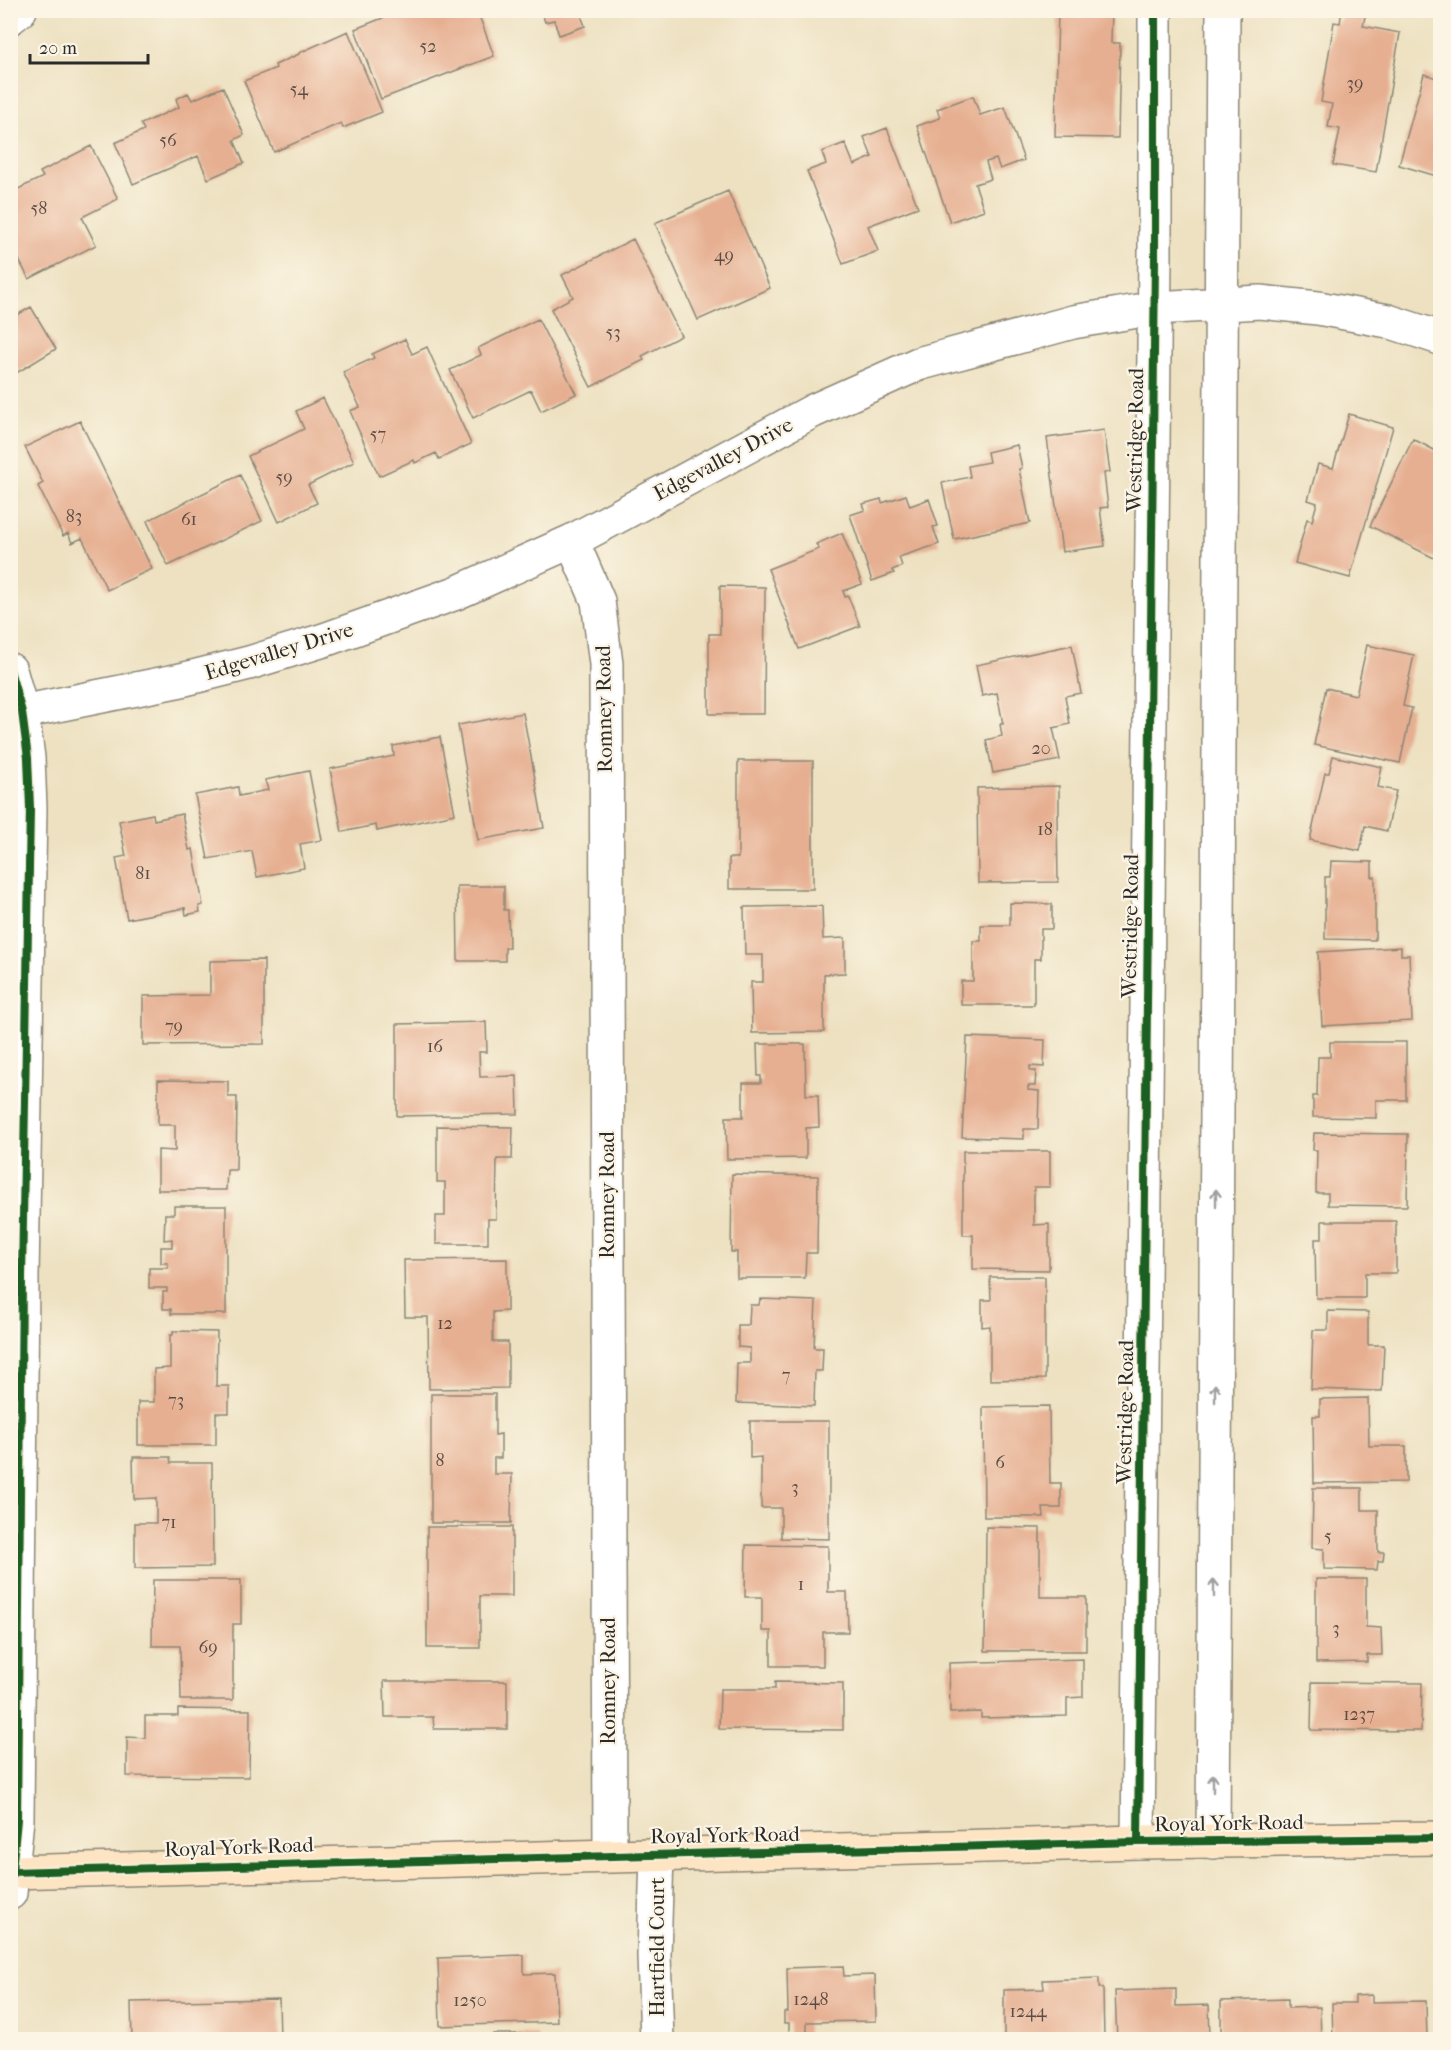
<svg xmlns="http://www.w3.org/2000/svg" width="1451" height="2050" viewBox="0 0 1451 2050" font-family="'IM FELL French Canon',serif">
	<style>
		.building { fill: #e6af91 }
		.lines { fill: none; stroke-linecap: round; stroke-linejoin: round }
		.street-casing { stroke: #8c8676; stroke-width: 36 }
		.secondary-casing { stroke: #8c8676; stroke-width: 36 }
		.street { stroke: #fff; stroke-width: 33 }
		.secondary { stroke: #fde5c4; stroke-width: 33 }
		.cycleway-casing { stroke: #fcf5e5; stroke-width: 11 }
		.cycleway { stroke: #1b5e20; stroke-width: 8 }
		.oneway { stroke: #a0a0a0 }
		.labels { text-anchor: middle; dominant-baseline: central; stroke-width: 4.5; stroke-linejoin: round; paint-order: stroke }
		.number-label { font-size: 18px; fill: #5a4c44 }
		.street-label { font-size: 21px; fill: #2b2b2b; stroke: #fcf5e5 }
	</style>
	<rect width="100%" height="100%" fill="#fcf5e5"/>
	<filter id="ink" filterUnits="userSpaceOnUse"><feTurbulence type="fractalNoise" baseFrequency=".0167" numOctaves="2"/><feDisplacementMap in="SourceGraphic" scale="12" xChannelSelector="R" yChannelSelector="G"/><feConvolveMatrix kernelMatrix="1 2 1 2 8 2 1 2 1" color-interpolation-filters="sRGB"/></filter>
	<filter id="wash" filterUnits="userSpaceOnUse"><feTurbulence type="fractalNoise" baseFrequency=".008" numOctaves="4" result="noise"/><feDisplacementMap in="SourceGraphic" scale="24" xChannelSelector="R" yChannelSelector="G"/><feGaussianBlur stdDeviation="1.35" result="paint"/><feColorMatrix in="noise" values="0 0 0 0 0 0 0 0 0 0 0 0 0 0 0 0 0 1.4 0 .05"/><feComposite in="paint" operator="in"/></filter>
	<g filter="url(#wash)">
		<rect width="100%" height="100%" fill="#ede1c1"/>
		<g id="blocks">
			<path class="building" d="M403,10h74l17,46 -113,43 -26,-70z
				M541,10h38l6,16 -26,9 -5,-15 -9,2z
				M1058,10h54l-1,33h9l-2,95 -63,-1z
				M1342,10l24,2 -3,14 37,7 -24,139 -43,-7 7,-36 -12,-2 4,-23 -11,-2 13,-80 6,1z
				M348,31l34,81 -39,16 -2,-5 -67,29 -30,-71 32,-13 -1,-3 24,-11v-1z
				M1424,74l16,5v98l-41,-12z
				M223,87l21,48 -10,5 10,23 -36,16 -10,-23 -65,28 -18,-41 29,-13 -3,-6 38,-17 -3,-8 12,-6 4,7z
				M973,96l7,19 25,-8 19,53 -24,9 -4,-10 -10,3 5,17 -16,5 9,26 -34,12 -33,-96 23,-8 -3,-9z
				M887,128l31,79 -50,19 10,25 -35,13 -36,-93 19,-7 -4,-12 23,-9 9,22 18,-8 -8,-20z
				M91,146l27,53 -36,18 14,28 -67,34 -19,-36v-50l33,-16 -3,-5z
				M728,191l42,97 -72,32 -43,-97z
				M633,239l48,97 -39,20 2,4 -53,27 -40,-78 22,-12 -11,-22z
				M31,307l25,42 -46,28v-58z
				M538,319l38,75 -35,17 -10,-21 -58,28 -23,-48 31,-15 -3,-7z
				M405,339l7,15 15,-7 44,97 -32,15 -3,-6 -21,10 -1,-3 -35,16 -29,-65 10,-4 -17,-35 31,-14 -2,-4z
				M323,398l31,64 -46,23 9,18 -38,19 -31,-66 56,-27 -8,-18z
				M1349,414l44,13 -43,151 -55,-15 12,-44 5,2 5,-18 -9,-3 10,-36 15,4z
				M80,421l72,148 -45,21 -25,-52 -10,5 -4,-10 -5,3 -25,-50 5,-3 -18,-36z
				M1104,430l6,42 -6,1 4,34 -8,1 5,38 -43,6 -15,-114z
				M1413,439l27,14v108l-70,-35z
				M1017,445l5,23 -3,1 11,54 -76,16 -12,-56 28,-6 -2,-11 21,-4 -2,-10z
				M240,475l22,46 -94,45 -21,-45z
				M906,495l4,11 19,-7 9,27 -5,1 6,17 -40,13 3,9 -10,4 2,3 -22,8 -22,-66 15,-5 -2,-6 18,-5 1,4z
				M842,533l20,51 -19,7 2,6 3,-1 12,30 -61,23 -31,-80 51,-20 -3,-5z
				M720,586l45,1 -1,127h-55v-80h11z
				M1072,645l9,48 -16,3 5,28 -17,4 7,32 -67,13 -7,-33 16,-4 -2,-12h3l-6,-31 -15,3 -6,-31z
				M1367,645l47,10 -11,51 9,2 -12,55 -86,-18 12,-57 30,7z
				M523,713l21,115 -66,12 -20,-115z
				M440,737l15,77 -78,17 -1,-6 -34,7 -12,-63 64,-13 -1,-10z
				M1333,756l49,11 -4,20 18,4 -9,40 -22,-5 -5,25 -50,-11 15,-67h4z
				M738,761h75v128h-84v-31h9z
				M309,771l13,69 -22,4 4,24 -47,9 -5,-26 -44,8 -13,-64 43,-8 1,9 29,-6 -3,-10z
				M1059,786v28h-2l1,68 -80,1 -1,-95z
				M153,814l1,6 28,-6 7,36 4,-1 10,56 -4,1 1,6 -14,3 -1,-7 -58,11 -11,-61 10,-2 -7,-35z
				M1331,861l41,1v15h3v63l-50,-1v-62h5z
				M457,886h47v24h4l1,38h-4v13h-47z
				M1010,903l42,1v25h-11v30h-7v46h-73v-24h12v-40h8v-16h29z
				M822,906l1,33 22,-1v35l-21,1v58l-72,1 -1,-51h12v-27h-18l-1,-48z
				M1401,947v8h8l3,66 -90,5 -4,-74z
				M264,960v84l-121,1v-49l67,-1v-34z
				M486,1022l1,30h-8l1,25 37,-1 1,38 -121,2v-92z
				M967,1037l78,3 -1,27 -14,-1v5h6l-1,15h-7v4l11,1 -1,38h-14v10l-62,-2z
				M1330,1042h76v58h-30v18l-63,-1v-21h4l1,-39h12z
				M757,1044h48l1,51h12l1,32 -13,1v30l-79,1 -1,-42h17v-34h18v-7h-3z
				M158,1080l70,1v16h9l-1,73h-9l-1,20h-68v-40l17,1v-26h-17z
				M437,1126l76,1 -1,32h-15l-1,60h-8v25h-52v-28h9v-34h-8z
				M1314,1133l94,1 -1,72 -79,-1v-12h-12l1,-43h-4z
				M963,1151h87v36h-16v38l15,-1v46l-76,-1v-34h-10z
				M732,1174l86,2 -1,77h-11l-1,25h-68v-26h-6z
				M174,1206h52v108h-55v-5h-8v-17h4v-4h-18v-20h19v-5h-7v-16h11v-8l-8,1 1,-26h9z
				M1322,1221h74v52h-31v25h-49l-1,-59h7z
				M507,1259v52l-14,1v30h15v46l-79,1 -1,-72h-23l-1,-57z
				M990,1277h55v102l-55,1v-54l-8,1v-27h9z
				M760,1299l56,2 -2,47h9l-1,23h-7l-1,35 -78,-3 1,-40h13v-15l-12,-1v-22h11l1,-20h9z
				M1328,1311l40,1v33h16l-2,46 -71,-2 2,-59h15z
				M173,1331l44,1 -1,54h13v27h-13v32h-78v-43h16v-33l16,-1v-33h3z
				M431,1394h64v41l6,-1v24h-7v16h18l-1,49h-80z
				M1368,1398l1,48h37v36l-92,1 -1,-67h7v-17z
				M1049,1406l1,77h11v25h-18l1,9h-60l-1,-110z
				M750,1421h79v118l-48,-1v-30h-20v-51l-11,1z
				M133,1457h37l1,6h41l1,104 -78,1v-45h21v-25l-22,1z
				M1313,1488h49v22h16v42h6l-1,9h-5l-1,9 -53,-1v-20l-12,-1z
				M427,1527h85v69h-32v52h-53z
				M986,1527l54,1v69h46v54h-101z
				M746,1545l82,1v46h19l1,40h-25v34h-52v-35h-9v-34h-17z
				M1316,1579h50v48l15,1 1,27h-15v7l-51,1z
				M153,1580h88v44h-8v76h-52l-1,-54h-28z
				M1083,1659v38l-16,1v18l-86,2v-6l-31,1 -1,-50z
				M384,1681h123v48h-73l-1,-12h-48z
				M775,1682l68,1v47l-124,-1 1,-40h55z
				M1312,1682l110,1 -1,48 -110,-1z
				M178,1709l72,1 -1,67 -122,-1v-39l18,1v-22h33z
				M524,1955v19l31,-1 2,49 -117,4 -2,-68z
				M843,1966l1,10 31,-1 1,46 -69,1v17h-18v-16h-5v-11h4l-1,-44z
				M1099,1978v10h4l1,52h-100v-50l40,-1 -1,-9z
				M1176,1989v17l33,-1 1,35h-93l-2,-49z
				M1372,1995v7l54,-1 1,39h-94l-1,-37h23v-7z
				M279,1999l1,41h-148l-1,-38z
				M1288,1999v9l32,-1 1,33h-100v-39z
				M493,2034h44l1,6h-45z"/>
		</g>
	</g>
	<g filter="url(#ink)">
		<use href="#blocks" fill-opacity="0" stroke="#8c8676" stroke-width="1.5"/>
		<g class="lines">
			<defs>
				<path id="street" d="M10,18l10,-8
					M572,541l26,60 8,63 4,1191
					M10,670l12,42 6,46 2,50 -8,469 -5,542 -7,74
					M22,712l159,-32 68,-17 75,-23 132,-47 116,-52 241,-130 105,-47 155,-42 82,-14 105,-6 58,6 70,13 52,17
					M1138,1842l17,-1584v-248
					M1213,1842l10,-1832
					M657,1855l-3,100 3,85"/>
				<path id="secondary" d="M10,1872l1128,-30 302,-4"/>
			</defs>
			<use href="#street" class="street-casing"/>
			<use href="#secondary" class="secondary-casing"/>
			<use href="#street" class="street"/>
			<use href="#secondary" class="secondary"/>
			<defs>
				<path id="cycleway" d="M10,670l12,42 6,46 2,50 -8,469 -5,542 -7,74
					M1138,1842l17,-1584v-248
					M10,1872l1128,-30 302,-4"/>
			</defs>
			<use href="#cycleway" class="cycleway-casing"/>
			<use href="#cycleway" class="cycleway"/>
		</g>
		<defs><path id="oneway-shaft" d="M-6 0H5M1.5-3L5.5 0L1.5 3" fill="none" stroke-width="1.6" stroke-linecap="round" stroke-linejoin="round" transform="scale(1.5)"/></defs>
		<g class="oneway">
			<use href="#oneway-shaft" transform="translate(1216 1198) rotate(-90)"/>
			<use href="#oneway-shaft" transform="translate(1215 1393) rotate(-90)"/>
			<use href="#oneway-shaft" transform="translate(1214 1588) rotate(-90)"/>
			<use href="#oneway-shaft" transform="translate(1213 1783) rotate(-90)"/>
		</g>
	</g>
	<g class="labels">
		<g class="number-label">
			<text x="428" y="46">52</text>
			<text x="1355" y="83">39</text>
			<text x="299" y="89">54</text>
			<text x="168" y="140">56</text>
			<text x="39" y="208">58</text>
			<text x="724" y="255">49</text>
			<text x="613" y="332">53</text>
			<text x="378" y="434">57</text>
			<text x="284" y="477">59</text>
			<text x="74" y="516">83</text>
			<text x="189" y="519">61</text>
			<text x="1041" y="748">20</text>
			<text x="1045" y="829">18</text>
			<text x="143" y="873">81</text>
			<text x="174" y="1026">79</text>
			<text x="435" y="1046">16</text>
			<text x="445" y="1323">12</text>
			<text x="786" y="1375">7</text>
			<text x="176" y="1400">73</text>
			<text x="440" y="1460">8</text>
			<text x="1000" y="1462">6</text>
			<text x="795" y="1487">3</text>
			<text x="169" y="1522">71</text>
			<text x="1328" y="1536">5</text>
			<text x="801" y="1584">1</text>
			<text x="1336" y="1628">3</text>
			<text x="208" y="1647">69</text>
			<text x="1359" y="1714">1237</text>
			<text x="811" y="1999">1248</text>
			<text x="470" y="2000">1250</text>
			<text x="1028" y="2011">1244</text>
		</g>
		<g class="street-label">
			<text transform="translate(1135 440) rotate(-89)">Westridge Road</text>
			<text transform="translate(723 459) rotate(-28)">Edgevalley Drive</text>
			<text transform="translate(279 651) rotate(-17)">Edgevalley Drive</text>
			<text transform="translate(604 709) rotate(-91)">Romney Road</text>
			<text transform="translate(1130 926) rotate(-89)">Westridge Road</text>
			<text transform="translate(607 1195) rotate(-90)">Romney Road</text>
			<text transform="translate(1125 1412) rotate(-89)">Westridge Road</text>
			<text transform="translate(608 1681) rotate(-90)">Romney Road</text>
			<text transform="translate(1229 1823) rotate(-1)">Royal York Road</text>
			<text transform="translate(725 1835) rotate(-1)">Royal York Road</text>
			<text transform="translate(239 1847) rotate(-2)">Royal York Road</text>
			<text transform="translate(657 1947) rotate(-90)">Hartfield Court</text>
		</g>
	</g>
	<rect width="1451" height="2050" fill="none" stroke="#fcf5e5" stroke-width="36"/>
	<path d="M30 54v9h118v-9" fill="none" stroke="#2b2b2b" stroke-width="3"/>
	<text x="39" y="54" font-size="18" fill="#2b2b2b" stroke="#fcf5e5" stroke-width="4.5" paint-order="stroke">20 m</text>
</svg>
